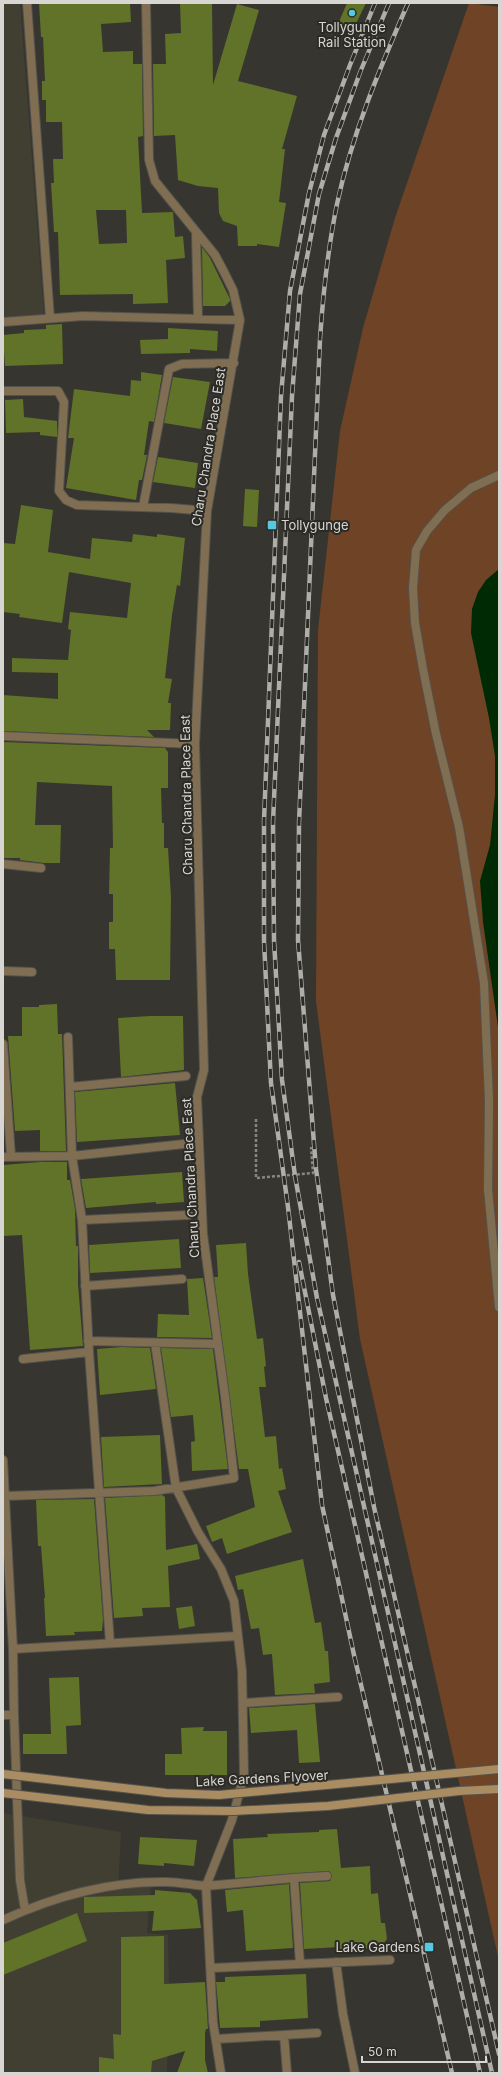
<svg xmlns="http://www.w3.org/2000/svg" width="502" height="2076" viewBox="0 0 502 2076" font-family="Inter,sans-serif">
	<style>
		.built { fill: #413f32 }
		.green { fill: #6f4326 }
		.water { fill: #002a03 }
		.building { fill: #617229; fill-rule: evenodd }
		.lines { fill: none; stroke-linecap: round; stroke-linejoin: round }
		.lane-casing { stroke: #54524c; stroke-width: 10 }
		.street-casing { stroke: #54524c; stroke-width: 10 }
		.path { stroke: #888782; stroke-width: 2.5; stroke-dasharray: 3 2; stroke-linecap: butt }
		.lane { stroke: #806e53; stroke-width: 8 }
		.street { stroke: #806e53; stroke-width: 8 }
		.rail-casing { stroke: #afaea9; stroke-width: 4.5 }
		.rail { stroke: #2d2b25; stroke-width: 3; stroke-dasharray: 9; stroke-linecap: butt }
		.secondary-bridge-casing { stroke: #54524c; stroke-width: 10; stroke-linecap: butt }
		.secondary-bridge { stroke: #aa8c62; stroke-width: 8 }
		.poi-dot { fill: #56c9e0; stroke: #2d2b25; stroke-width: 1.5 }
		.labels { text-anchor: middle; dominant-baseline: central; stroke-width: 4; stroke-linejoin: round; paint-order: stroke }
		.poi-label { font-size: 13px; fill: #d7d6d2; stroke: #2d2b25 }
		.street-label { font-size: 13px; fill: #d7d6d2; stroke: #2d2b25 }
	</style>
	<rect width="100%" height="100%" fill="#37352f"/>
	<path class="built" d="M3,3h17l24,312 -41,4z
		M3,1813l118,19 -3,57 33,-3 -4,47 21,2 1,56 -2,82h-164z"/>
	<path class="green" d="M469,3l30,4v1954l-139,-622 -44,-338 2,-371 22,-199 23,-103 32,-110z"/>
	<path class="water" d="M499,569v465l-16,-112 -3,-41 10,-36 5,-50v-39l-6,-38 -18,-85 1,-24 6,-17 8,-12z"/>
	<path class="building" d="M39,3h91l1,19 -30,2 2,28 30,-1v13h9l1,72 -5,1 4,76 31,-1 2,25 8,-1 2,22 -19,2 2,43 -35,1v-10l-73,1 -2,-63h-4l-3,-49h3l-1,-24h10l-1,-37h-16v-22h-4v-19h3l-2,-44h-2zM96,210h30l1,33 -28,1z
		M180,3h32l1,82 24,-81 22,6 -21,71 59,15 -15,53h3l-6,53 7,1 -7,44 -22,-3v2h-19l-1,-20 -14,-5 -4,-8 -1,-25 -20,-2 -20,-6 -3,-45 -21,1 -1,-72h13l-1,-30 16,-1z
		M347,3h19l-14,29 -14,-8z
		M202,247l8,11 20,41v2l-5,5h-22z
		M62,324l1,40 -58,2 -2,-31 21,-2v-3l22,-1v-4z
		M168,328l50,3 -1,20 -27,-2v4l-49,1 -1,-14 28,-1z
		M141,372l21,3 -8,47 -5,-1 -5,34h3l-5,25h-3l-3,20 -70,-12 8,-50h-6l6,-49 56,7 1,-16 10,1z
		M173,377l37,5 -9,47 -37,-6z
		M23,399l1,18 33,4v16l-17,-2v-3l-34,1 -1,-33z
		M158,457l40,6 -3,25 -42,-6z
		M245,489l14,1 -2,37 -14,-1z
		M21,505l32,5 -5,42 42,7 2,-21 40,4 1,-8 24,3v-3l28,4 -5,48 -3,-1 -5,30 -7,63 7,1 -4,24h3l-1,27h-23l7,7 -151,-6v-36l55,4v-26l-46,-1v-14l56,2 3,-30 -3,-1 2,-17 57,6 4,-35 -62,-11 -7,51 -43,-6 1,-3 -17,-2v-69l12,1z
		M3,742l162,6 3,4v36h-7l1,35h2v25h4l3,49 -1,83h-54l-1,-31h-6v-27h4v-28h-4l1,-46h3l-1,-62 -75,-4 -2,43h26l-1,38h-16l-24,-3v-2h-17z
		M57,1004l1,30h4l4,117h-26v-21l-25,1 -7,-95h14v-29h17v-2z
		M150,1016h33l1,54 -63,7 -3,-59z
		M175,1083l5,52 -103,7 -2,-50z
		M40,1162h27v18h3l5,29 1,37h2v38l5,62 -53,4 -8,-115 -19,1v-71z
		M182,1172l2,30 -28,2v-2l-70,6 -5,-29z
		M179,1239l2,29 -91,5 -1,-28z
		M246,1243l2,31 9,65 6,-1 3,28 -2,1 2,20h-7l6,50 11,-1 3,33 3,-1 4,21 -8,2 14,41 -65,22 -5,-16 -10,4 -6,-16 49,-19 -7,-38h-9l-25,-192h4l-2,-32z
		M203,1278l9,60 -55,-1 1,-23 31,1 -2,-36z
		M122,1347l28,1 6,41 -56,6 -3,-46z
		M161,1348l52,1 15,120 -36,2 -1,-29 4,-1 -2,-26 -22,2z
		M160,1435l2,49 -58,3 -3,-50z
		M162,1495l3,2 1,53 31,-6 3,15 -32,7 2,41 -28,1 1,8 -29,2 -9,-120z
		M94,1499l9,120 -1,12 -28,1 1,3 -29,1 -2,-38h1l-4,-52h-3l-2,-46z
		M303,1559l12,64 6,-1 4,29h3l2,31 -16,2 1,9 -40,2 -3,-41 -9,1 -4,-27 -8,1 -8,-40 -5,1 -3,-14z
		M192,1606l3,20 -16,3 -3,-21z
		M79,1677l2,48 -15,1 1,28h-44v-20h28l-2,-56z
		M315,1704l5,58 -21,1 -2,-33 -46,3 -2,-25z
		M204,1727l-1,4h24v44h-62v-21h17l-1,-26z
		M337,1829l4,39 29,-2 1,28 7,-1 3,30h4l2,16 -6,8 -41,4v-4l-36,2 -4,-66 30,-2 2,-6 -3,-4 -94,7 -2,-39 35,-2 -1,-3 52,-2v-2z
		M140,1837l57,3 -3,26 -30,-3v3l-26,-2z
		M289,1884l4,64 -47,3 -3,-41 -16,2 -2,-22z
		M155,1890l35,3 7,7 4,28 -49,3 2,-20 -70,2v-16l71,-2z
		M77,1913l10,28 -84,34v-32z
		M164,1936v48l41,-2 3,47h-2l-1,4v27l3,13h-31l8,-22 -33,10 -1,12h-52v-16l15,2 -1,-25 8,1v-98z
		M306,1974l2,44 -48,3v6l-40,1 -4,-46h9v-5z"/>
	<g class="lines">
		<defs>
			<path id="lane" d="M499,475l-28,13 -26,22 -18,21 -11,19 -3,38 2,35 8,46 13,65 23,93 25,156 5,118 -1,88 11,118"/>
			<path id="street" d="M27,3l23,315
				M196,234l2,84
				M3,322l80,-6 157,4
				M3,391h55l6,11 -5,89 7,9 11,5 94,3 36,3
				M143,507l26,-138 13,-5 52,-1
				M3,736l192,8
				M3,864l38,4
				M3,971l29,1
				M3,1044l8,112
				M70,1087l116,-11
				M3,1157l69,-1 112,-12
				M82,1220l107,-5
				M85,1286l97,-7
				M88,1341l129,3
				M155,1343l21,145 22,44 23,37 13,32 8,70 2,104 -12,45 -26,66 88,-8
				M89,1352l21,291
				M23,1359l66,-7 -7,-132 -10,-64 -4,-119
				M3,1460l10,189
				M5,1496l149,-5 80,-13 -9,-82 -22,-162 -6,-137 7,-27 -9,-326 12,-233 33,-191 -7,-30 -10,-20 -8,-15 -60,-74 -6,-21 -3,-157
				M243,1703l95,-6
				M3,1715h11l-1,-66 225,-13
				M14,1715l6,165 5,30
				M3,1920c50,-23 107,-39 163,-38 13,0 26,3 40,4l7,136 8,51
				M336,1962l7,52 12,59
				M300,1964l-6,-86 33,-2
				M211,1968l179,-8
				M284,2035l3,38
				M216,2039l101,-6"/>
		</defs>
		<use href="#lane" class="lane-casing"/>
		<use href="#street" class="street-casing"/>
		<path class="path" d="M256,1119v59l57,-5 -2,-26"/>
		<use href="#lane" class="lane"/>
		<use href="#street" class="street"/>
		<defs>
			<path id="rail" d="M375,3l-25,62 -26,70 -15,58 -19,98 -9,105 -17,425v120l7,142 17,124 34,298 32,150 98,418
				M389,3l-28,67 -25,68 -17,56 -19,100 -8,102 -19,426 1,118 8,140 13,96 22,122 175,775
				M408,3c-28,65 -56,131 -71,201 -9,44 -14,90 -17,135l-21,484 -1,117 18,229 17,126 41,212 125,547
				M299,1262l27,136 154,675"/>
		</defs>
		<use href="#rail" class="rail-casing"/>
		<use href="#rail" class="rail"/>
		<defs>
			<path id="secondary-bridge" d="M3,1774l163,19 53,2 280,-26
				M3,1793l145,17 85,1 95,-5 131,-15 40,-2"/>
		</defs>
		<use href="#secondary-bridge" class="secondary-bridge-casing"/>
		<use href="#secondary-bridge" class="secondary-bridge"/>
	</g>
	<g class="poi-dot">
		<circle cx="352" cy="13" r="4"/>
		<rect x="267" y="520" width="10" height="10" rx="2"/>
		<rect x="424" y="1942" width="10" height="10" rx="2"/>
	</g>
	<g class="labels">
		<g class="poi-label">
			<text x="352" y="27">Tollygunge<tspan x="352" dy="15">Rail Station</tspan></text>
			<text x="281" y="525" text-anchor="start">Tollygunge</text>
			<text x="420" y="1947" text-anchor="end">Lake Gardens</text>
		</g>
		<g class="street-label">
			<text transform="translate(208 447) rotate(-81)">Charu Chandra Place East</text>
			<text transform="translate(186 795) rotate(-91)">Charu Chandra Place East</text>
			<text transform="translate(190 1178) rotate(-93)">Charu Chandra Place East</text>
			<text transform="translate(262 1778) rotate(-3)">Lake Gardens Flyover</text>
		</g>
	</g>
	<rect width="502" height="2076" fill="none" stroke="#d7d6d2" stroke-width="8"/>
	<path d="M362 2056v6h124v-6" fill="none" stroke="#d7d6d2" stroke-width="2"/>
	<text x="368" y="2056" font-size="12" fill="#d7d6d2" stroke="#2d2b25" stroke-width="3" paint-order="stroke">50 m</text>
</svg>
